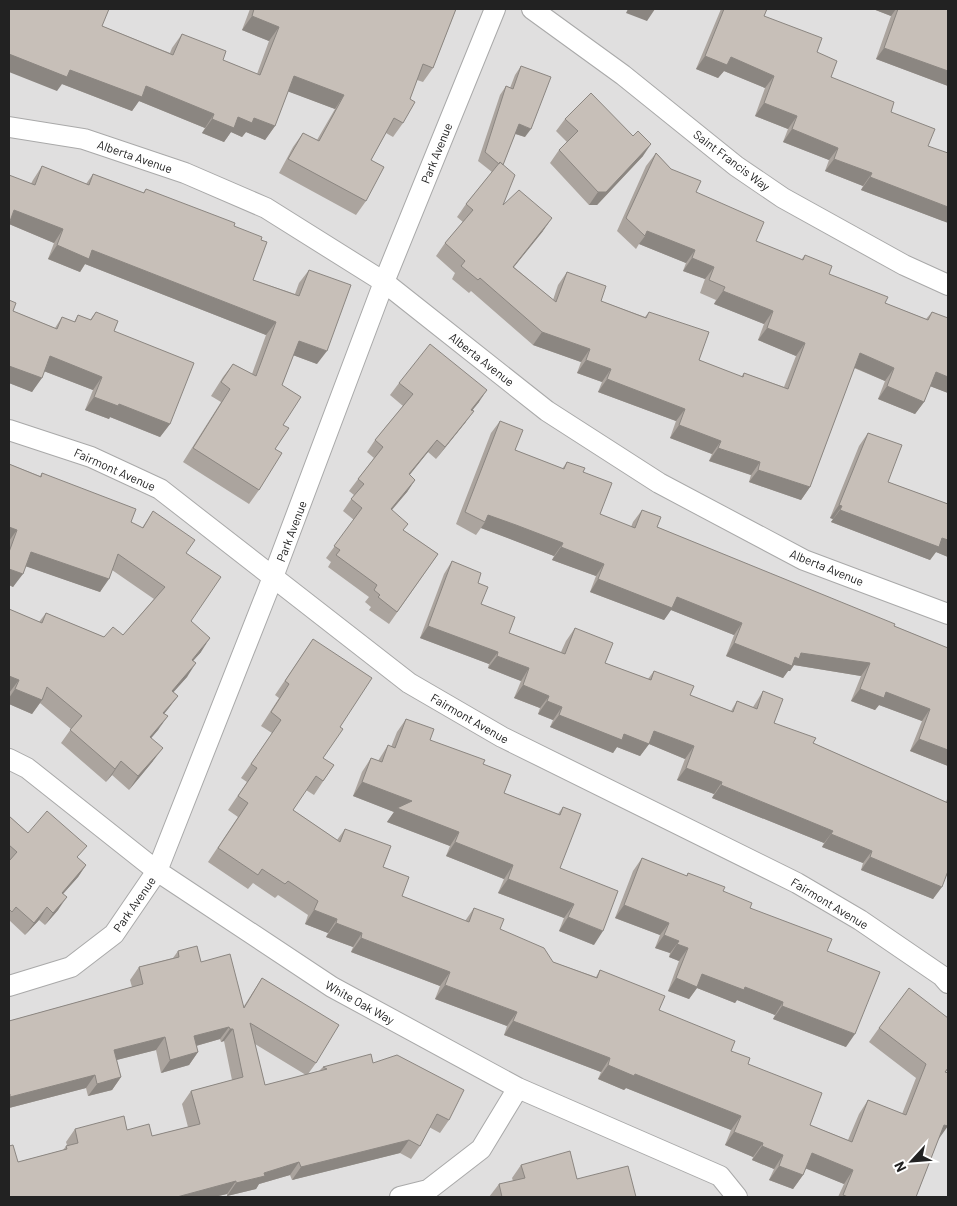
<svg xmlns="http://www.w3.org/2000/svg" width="957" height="1206" viewBox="0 0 957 1206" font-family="Barlow,sans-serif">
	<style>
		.residential { fill: #e0dfdf }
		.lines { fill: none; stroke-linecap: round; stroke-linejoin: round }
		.minor-casing { stroke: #a9a9a9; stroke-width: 22 }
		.minor { stroke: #fff; stroke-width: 20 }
		.wall { fill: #aba49e; fill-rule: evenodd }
		.shaded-wall { fill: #8b8681 }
		.building { fill: #c7bfb8; stroke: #8b8681 }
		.labels { text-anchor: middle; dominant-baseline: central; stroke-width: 4.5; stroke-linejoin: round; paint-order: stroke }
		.street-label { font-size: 12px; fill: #222; stroke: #fff }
	</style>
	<rect width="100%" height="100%" fill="#f2efe9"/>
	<path class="residential" d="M9,9h939v1188h-939z"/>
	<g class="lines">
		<defs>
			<path id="minor" d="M532,9l91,66 113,91 47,32 121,67 44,20
				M9,127l75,12 101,34 81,35 118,74 163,129 112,72 145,77 144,54
				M9,430l82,27 69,32 249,194 93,54 295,146 63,37 82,56 6,7
				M9,759l18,9 130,103 175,116 186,101 202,88 17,21
				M9,986l62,-19 43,-33 43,-63 116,-294 111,-295 111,-273
				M400,1197l28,-7 53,-41 37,-61"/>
		</defs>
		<use href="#minor" class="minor-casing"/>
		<use href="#minor" class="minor"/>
	</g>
	<path class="wall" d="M250,9h206l-23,59 -10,14 -6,-2 -7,19 -7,24 -10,14 -7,-4 -15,27 -5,41 -10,14 -77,-42 14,-26 10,-14 14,7 18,-31 -47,-18 -13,35 -10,14 -19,-8 -4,5 -11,-5 -7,10 -22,-9 3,-5 -66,-27 -7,10 -70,-27 -5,7 45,-65 68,27 2,-5 10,-14 41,26 34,14 12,-33 -27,-11z
		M721,9h46l-3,7 53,36 14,25 60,35 37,34 15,75 -82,-31 2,-4 -38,-15 4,-11 -46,-18 5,-13 -33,-13 10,-28 -41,-17 -6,7 -22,-9z
		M873,9h75v77l-72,-27 15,-43z
		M521,66l4,71 -10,-3 -12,31v40l40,26 -29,36 39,33 5,-15 9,-13 34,29 44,16 4,-5 50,48 42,17 3,-4 40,14 12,-31 -38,-16 6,-16 -50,-20 2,-4 -16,-7 5,-14 -22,-8 3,-8 -47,-19 -3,5 -19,-18 29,-65 10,-13 15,16 25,23 60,49 45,19 4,-5 24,19 56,29 41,16 6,-7 16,6v75l-18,-7 -6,16 -9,12 -37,-15 7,-18 -31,-13 -44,119 -9,13 -52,-18 2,-7 -42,-14 3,-7 -42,-16 6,-17 -78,-29 4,-10 -25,-9 4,-11 -48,-17 -62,-54 -2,2 -17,-14 3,-6 -19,-17 9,-13 18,-21 -6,-5 9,-13 26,-32 -14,-11 22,-66 6,-9 4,2 5,-13z
		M565,119l68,17 10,20 -46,49h-8l-39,-42 9,-13 8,-8 -11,-11z
		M42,166l44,18 7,-10 50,19 3,-4 88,37 27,14 -8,40 42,14 4,-11 10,-13 8,94 -24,-9 -11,30 1,40 -8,24 -16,41 -10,14 -66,-42 38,-60 -10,-6 12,-19 10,-13 19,10 14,-39 -181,-71 -5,8 -32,-13 6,-16 -45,-19 24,-44z
		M9,300l4,11 42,17 7,-11 12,5 4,-7 12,5 6,-8 18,19 56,93 -10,13 -50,-20 -1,2 -24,-9 8,-20 -49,-19 -12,21 -23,-9z
		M399,383l80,19 -7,8 -7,13 -29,36 -8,-7 -19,23 6,5 -8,12 -15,18 11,20 35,24 -49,70 -20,-14 2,-3 -6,-5 4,-5 -41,-30 3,-5 -5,-4 28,-38 -11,-9 11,-16 -5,-4 25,-33 -7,-6 8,-12 28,-34 -13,-11z
		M500,421l15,29 47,19 5,-7 16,10 17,42 31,13 2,-5 9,-12 15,17 237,99 54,22v118l-38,-15 12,-30 -43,-16 -4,5 -24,-9 10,-25 -67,-11 -4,6h-2l-5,7 -57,-22 8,-21 -63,-25 -7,10 -74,-28 6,-16 -44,-16 2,-4 -46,-18 -27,-10 -5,7 -20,-11 35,-91z
		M868,433l20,49 60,22v53l-12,-5 -6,8 -99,-38 2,-3 -3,-1 29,-72z
		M9,464l31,12 2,-3 100,55 11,-17 33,42 5,68 10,31 -8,9 -6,16 -14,15 5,4 -14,18 -6,16 -7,8 2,23 -24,29 -17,-15 -6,7 -45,-39 10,-14 -31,-26 -8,11 -23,-10v-95l30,13 7,-9 58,24 19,-2 31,-36 -42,-29 -12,22 -74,-26 -13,21 -4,-2z
		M452,561l26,22 3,21 28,29 52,19 5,-11 9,-13 30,35 43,16 6,-8 36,24 41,16 6,-10 16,6 2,-3 8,-13 11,32 39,20 133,59 2,-6v80l-2,-1 -13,24 -72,-29 2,-7 -41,-16 2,-4 -112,-45 2,-4 -37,-14 8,-21 -36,-15 -9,12 -23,-9 -4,6 -63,-26 3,-7 -15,-6 2,-6 -26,-10 7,-17 -33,-13 1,-4 -69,-26 24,-64z
		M313,639l27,88 -17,31 11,7 -20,30 -8,-5 -13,20 44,30 8,-11 38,38 19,29 63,25 9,-13 26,21 53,33 43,15 4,-7 59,40 72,41 17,13 62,61 38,15 11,-26 9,-14 34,14 14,-36 -47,-36 10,-14 69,-10v51l-2,3 -8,68 -22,57h-78l6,-13 -38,-16 -3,7 -10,14 -24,-9 5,-11 -22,-9 1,-3 -28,-12 6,-15 -105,-42 -2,2 -26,-11 3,-7 -97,-37 3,-9 -72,-27 5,-13 -89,-34 2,-5 -27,-10 2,-4 -23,-9 3,-9 -30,-20 -3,3 -22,-15 -5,6 -40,-27 30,-45 -10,-7 19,-28 -6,-4 31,-45 -11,-7 18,-28 -4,-3z
		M406,719l24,21 53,24 21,29 54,21 5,-7 -3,61 34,77 -35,-14 5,-13 -66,-25 6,-14 -58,-23 4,-10 -63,-24 7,-10 -41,-16 9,-24 9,-14 7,3 10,-16 3,2 6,-15z
		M9,816l19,17 50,25 8,7 -8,12 -15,17 -5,16 -13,15 -6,-5 -14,15 -16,-15z
		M642,858l44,18 2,-3 35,18 27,17 77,43 19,96 -73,-28 2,-4 -38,-15 -2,3 -38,-15 -8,11 -21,-8 11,-30 -10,-4 1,-4 -15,-5 5,-13 -45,-17 18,-47z
		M178,951l23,11 43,44 18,-28 54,85 -8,11 11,-3 4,-4 50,-4 76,57 -9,13 -11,-6 -9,19 -9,13 -11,-6 -108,27 -2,-5 -31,9 -3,5 -29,7v-2l-13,3h-205l9,-35 45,-12 4,-5 -1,-3 9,-13 52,1 25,6 36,-9 -6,-23 9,-13 41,-11 -8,-39 -3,1 -1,-3 -24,7 2,6 -9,13 -28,8 -5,-23 -40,10 5,17 -9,13 -24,6 -2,-8 -77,20v-87l123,-34 -2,-7 9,-13 34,-9zM255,1044l51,31 -41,10z
		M521,1165l56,14 59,18h-147l10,-13 14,-3 -1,-3z"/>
	<path class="shaded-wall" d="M628,9h27l-8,12 -21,-8z
		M873,9h23l-5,7z
		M252,16l27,11 -10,14 -27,-11z
		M884,48l64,23v15l-72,-27z
		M9,54l61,16 76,16 68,28 -9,14 -66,-27 -7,10 -70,-27 -5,7 -48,-19z
		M705,56l26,1 43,19 -9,12 -41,-17 -6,7 -22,-9z
		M294,76l50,19 -9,14 -51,-19z
		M764,103l33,13 -9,13 -33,-13z
		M238,117l16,1 21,8 -10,14 -19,-8 -4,5 -11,-5 -7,10 -22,-9 10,-14z
		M519,124l12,5 -6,8 -12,-4z
		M792,129l46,19 -9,12 -46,-18z
		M651,144l-8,12 -46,49h-8l9,-13z
		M834,159l38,14 -9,13 -38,-15z
		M870,177l78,30v16l-87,-33z
		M14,210l49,19 -9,14 -45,-19z
		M552,218l-9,13 -39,48 9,-12z
		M647,231l48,19 -9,13 -47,-19 6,-8z
		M57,245l35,5 184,72 -10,13 -181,-71 -5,8 -32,-13z
		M692,258l22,9 -9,12 -22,-8z
		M723,291l50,20 -9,13 -50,-20z
		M767,328l38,15 -9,13 -38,-16z
		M542,332l48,17 -9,13 -48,-17z
		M299,341l28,10 -10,13 -27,-10z
		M860,353l34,15 -9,13 -34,-15z
		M50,356l52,21 -9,13 -52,-20z
		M586,360l25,9 -9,13 -25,-9z
		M9,366l33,12 -10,14 -23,-9z
		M936,372l12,5v16l-21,-8z
		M607,379l78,30 -9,12 -78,-29z
		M887,386l37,16 -9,12 -37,-15z
		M487,390l-8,12 -16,20 8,-12z
		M94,397l25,7 51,20 -10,13 -50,-20 -1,2 -24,-9z
		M474,411l-9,12 -29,36 9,-12z
		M679,425l42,16 -9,13 -42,-16z
		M437,440l-9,12 -28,35 9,-13z
		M718,448l42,14 -9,13 -42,-14z
		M758,470l52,17 -9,13 -52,-18z
		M415,480l-8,12 -25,29 9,-12z
		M839,505l3,1 -9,13 -3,-1z
		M840,510l108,30v17l-12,-5 -6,8 -99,-38z
		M488,515l28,10 47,18 -9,13 -73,-28 4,-6z
		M9,527l8,3 -8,11z
		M561,547l43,17 -8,12 -44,-16z
		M31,552l78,27 -9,13 -78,-27z
		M9,569l14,5 -10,13 -4,-2z
		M598,579l79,18 65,26 -8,12 -63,-25 -7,10 -74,-28z
		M428,626l70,26 -9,12 -69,-26z
		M210,638l-9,14 -19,21 10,-13z
		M734,643l61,14 6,-4 69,10 -9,13 -67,-11 -4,6h-2l-5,7 -57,-22z
		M497,656l32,12 -8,13 -33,-13z
		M196,663l-9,14 -25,28 10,-14z
		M9,676l10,4 -10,13z
		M523,685l26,11 -9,12 -26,-10z
		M15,689l27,11 -10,14 -23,-10v-6z
		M860,689l26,3 44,17 -8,12 -43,-16 -4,5 -24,-9z
		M178,696l-10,13 -14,17 9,-13z
		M547,701l15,6 -9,13 -15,-6z
		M559,715l65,19 30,-3 40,15 -9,13 -36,-15 -9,12 -23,-9 -4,6 -63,-26z
		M168,716l-10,14 -17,20 9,-13z
		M919,739l29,11v16l-38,-15z
		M163,748l-10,13 -24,29 9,-14z
		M121,761l-9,14 -6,7 9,-13z
		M686,768l36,14 -8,12 -37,-14z
		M362,782l50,19 47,31 -9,14 -63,-24 7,-10 -41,-16z
		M721,785l112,46 -9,12 -112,-45z
		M831,834l41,17 -9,12 -41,-16z
		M455,842l58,23 -9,14 -58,-23z
		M870,857l72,30 -9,12 -72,-29z
		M86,865l-8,12 -25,28 9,-12z
		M508,879l66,25 -10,14 -66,-25z
		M67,897l-9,13 -13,15 8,-12z
		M624,905l45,18 -9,12 -45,-17z
		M47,907l-8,13 -14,15 9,-12z
		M314,910l23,9 -9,14 -23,-9z
		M568,917l35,14 -9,14 -35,-14z
		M336,923l26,10 -9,14 -27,-10z
		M664,935l15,6 -9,12 -15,-5z
		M361,938l89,34 -10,14 -89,-34z
		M677,944l11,4 -9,13 -10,-4z
		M702,974l43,13 38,15 -8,13 -38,-15 -2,3 -38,-15 -8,11 -21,-8 8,-13z
		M445,985l72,27 -10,14 -72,-27z
		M782,1006l73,28 -9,13 -73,-28z
		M513,1021l97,37 -9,14 -97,-37z
		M229,1027l-9,12 -35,10 9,-13z
		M230,1029h3l-9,12 -3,1z
		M165,1037l-9,13 -51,13 9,-13z
		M198,1052l-9,13 -28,8 9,-13z
		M608,1065l27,9 106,42 -10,14 -105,-42 -2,2 -26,-11z
		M95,1075l-9,13 -77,20v-9l1,-2z
		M121,1077l-9,13 -24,6 9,-12z
		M944,1125l4,1 -10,14 -4,-2z
		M734,1132l29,11 -10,14 -28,-12z
		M409,1140l-9,13 -108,27 9,-13z
		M762,1146l21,9 -9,14 -22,-9z
		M812,1153l41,17 -9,14 -42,-17z
		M299,1162l-9,13 -31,9 -3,5 -29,7 9,-13 28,-10z
		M779,1166l24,9 -10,14 -24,-9z
		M236,1181l-9,13 -13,3h-37z"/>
	<path class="building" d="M9,9h100l-7,17 71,29 9,-21 44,17 -3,9 37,15 19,-48 -27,-11 2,-7h202l-23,59 -10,-4 -13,35 5,3 -12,21 -9,-5 -23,42 13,7 -18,34 -78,-42 15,-26 16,8 25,-46 -50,-19 -19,50 -21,-8 -2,5 -14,-6 -4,11 -22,-9 2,-5 -68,-28 -4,11 -72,-27 -3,7 -58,-23z
		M724,9h43l-3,7 58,22 -5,14 20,9 -6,16 63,25 -3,10 44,17 -7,17 20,7v54l-78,-30 2,-4 -38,-14 4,-11 -46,-19 5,-13 -33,-13 10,-27 -43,-19 -4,8 -22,-9z
		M898,9h50v62l-64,-23z
		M521,66l30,11 -20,52 -12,-5 -16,41 -3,-3 -1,2 -14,-12 21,-66 7,3z
		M591,93l42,43 5,-5 13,13 -45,48h-8l-39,-42 19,-19 -13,-12z
		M656,153l15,16 30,12 -5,11 68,30 -8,19 47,19 2,-5 27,11 -3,8 59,23 -3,6 43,17 4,-8 16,6v59l-12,-5 -12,30 -37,-16 7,-18 -34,-15 -50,134 -52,-17 2,-8 -42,-14 3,-7 -42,-16 6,-16 -78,-30 4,-10 -25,-9 4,-11 -48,-17 -62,-54 -2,2 -17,-14 4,-5 -20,-18 28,-33 -7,-6 34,-42 15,13 -12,30 16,-15 33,28 -39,49 43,35 11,-30 39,14 -5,15 45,17 3,-6 60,20 -10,28 44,17 1,-4 44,16 17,-46 -38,-15 6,-17 -50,-20 2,-4 -16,-7 5,-13 -22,-9 3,-8 -48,-19 -2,5 -19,-18z
		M42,166l47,19 4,-11 51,19 2,-4 89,34 -1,3 28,11 -1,3 6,2 -14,38 46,16 10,-26 42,15 -24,66 -28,-10 -17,44 19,12 -18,28 6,3 -14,21 7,4 -23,37 -66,-42 37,-59 -9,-7 12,-18 23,12 20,-54 -184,-72 -3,9 -32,-14 6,-16 -49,-19 -5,14v-49l26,10z
		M9,300l7,3 -3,8 44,18 5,-12 13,5 3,-7 13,5 5,-8 22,9 -4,10 80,32 -24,61 -51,-20 -1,2 -24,-9 8,-20 -52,-21 -8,22 -33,-12z
		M430,344l57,46 -16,20 3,1 -29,36 -8,-7 -28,34 6,6 -24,29 17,15 -5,6 35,24 -41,58 -19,-15 2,-2 -6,-5 3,-5 -41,-30 4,-5 -6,-4 28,-38 -11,-9 13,-15 -6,-5 25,-32 -8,-7 38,-46 -14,-11z
		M500,421l23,9 -8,20 49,19 3,-7 18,6 -2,4 29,11 -12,31 35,14 7,-18 19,7 -4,10 238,97 -1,2 54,22v102l-29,-11 11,-30 -44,-17 -2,6 -24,-9 10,-26 -69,-10 -2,6 -4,-2 -3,9 -58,-23 8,-20 -65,-26 -5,11 -74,-29 6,-15 -43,-17 2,-4 -47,-18 -28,-10 -3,7 -20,-10z
		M868,433l34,12 -14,37 60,22v36l-6,-2 -3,9 -99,-37 2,-4 -3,-1z
		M9,464l32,13 1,-4 94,36 -5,13 12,6 10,-17 42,29 -9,13 35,24 -30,44 19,17 -18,22 4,3 -24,28 6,5 -15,17 5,3 -18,21 13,11 -25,28 -17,-15 -6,8 -45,-39 12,-14 -35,-29 -5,13 -27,-11 4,-9 -10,-4v-67l33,14 4,-10 58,24 9,-10 10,8 42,-48 -47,-33 -9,25 -78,-27 -8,22 -14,-5v-17l8,-22 -8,-3z
		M452,561l29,12 -3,10 10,4 -7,17 34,13 -6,16 56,21 10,-26 38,15 -8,20 46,17 3,-9 40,15 -4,9 43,17 4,-11 20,8 6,-18 20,8 -9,24 42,15 -3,5 135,60v68l-6,16 -72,-30 2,-6 -41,-17 2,-3 -112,-46 1,-3 -36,-14 8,-22 -40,-15 -5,13 -25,-10 -2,6 -63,-25 3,-8 -15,-6 2,-5 -26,-11 6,-17 -32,-12 1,-4 -70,-26z
		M313,639l59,39 -32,49 3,2 -20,29 11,7 -11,16 -7,-5 -23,34 47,32 5,-13 46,17 -8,21 26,10 -7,19 67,26 5,-14 30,11 -4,10 44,19 9,14 44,16 3,-8 65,26 -6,14 76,31 -4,10 19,7 -2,6 74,29 -12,32 42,17 16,-42 38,15 20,-51 -47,-36 30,-40 39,30v50l-3,4 3,1v53l-4,-1 -28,72h-68l-5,-2 10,-25 -41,-17 -9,22 -24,-9 4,-11 -21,-9 1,-3 -29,-11 7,-16 -106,-42 -1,2 -26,-11 2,-7 -97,-37 4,-9 -72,-27 5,-13 -89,-34 1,-5 -26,-10 1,-4 -23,-9 4,-9 -30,-20 -3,3 -23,-15 -4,6 -40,-27 30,-45 -10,-7 19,-28 -6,-4 30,-44 -10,-8 18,-28 -4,-3z
		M406,719l28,10 -4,11 55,20 -2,4 28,11 -7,18 56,22 3,-8 18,7 -21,54 58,23 -15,40 -35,-14 6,-13 -66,-25 5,-14 -58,-23 4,-10 -62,-24 15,-7 -50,-19 9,-24 11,4 6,-17 7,3z
		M47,811l40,35 -10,11 9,8 -24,28 5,4 -14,16 -6,-6 -13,16 -18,-16 -4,5 -3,-3v-48l8,-9 -8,-7v-29l19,17z
		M642,858l45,18 1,-3 37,14 -2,4 29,12 -2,5 82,31 -5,12 53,21 -25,62 -73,-28 1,-4 -38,-15 -1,3 -42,-16 -5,13 -21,-9 12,-30 -11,-4 2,-3 -15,-6 5,-12 -45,-18z
		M197,946l4,16 29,-8 14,54 18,-30 77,47 -23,38 -66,-40 15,62 62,-16 -4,-2 48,-13 2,9 24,-8 67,35 -15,30 -12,-6 -17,32 -11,-6 -108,27 -2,-5 -35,11 1,3 -29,7v-2l-59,16h-168v-51l4,-1 5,17 49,-13 -1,-3 12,-3 -3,-14 49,-13 3,14 22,-6 3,12 48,-12 -9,-33 52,-14 -10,-48h-3l-1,-2 -35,9 4,16 -28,8 -5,-23 -51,13 7,27 -24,7 -2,-9 -85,22v-3h-1v-73l134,-37 -4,-17 40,-10 -1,-6z
		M570,1151l7,28 51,-13 8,31h-134l-3,-13 26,-6 -4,-13z"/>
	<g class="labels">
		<g class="street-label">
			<text transform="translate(436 153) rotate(-68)">Park Avenue</text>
			<text transform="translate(135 156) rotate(19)">Alberta Avenue</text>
			<text transform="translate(732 160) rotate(37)">Saint Francis Way</text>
			<text transform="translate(482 359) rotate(38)">Alberta Avenue</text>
			<text transform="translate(115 469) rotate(24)">Fairmont Avenue</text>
			<text transform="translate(291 531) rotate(-69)">Park Avenue</text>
			<text transform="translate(827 567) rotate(22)">Alberta Avenue</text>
			<text transform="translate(470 718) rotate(30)">Fairmont Avenue</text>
			<text transform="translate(830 903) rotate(31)">Fairmont Avenue</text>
			<text transform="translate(134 904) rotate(-55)">Park Avenue</text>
			<text transform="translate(360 1002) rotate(29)">White Oak Way</text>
		</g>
	</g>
	<rect width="957" height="1206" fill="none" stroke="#222222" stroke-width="20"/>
	<g transform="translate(912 1161) rotate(244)" stroke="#ffffff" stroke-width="4" paint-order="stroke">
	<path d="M0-4L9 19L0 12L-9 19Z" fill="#222222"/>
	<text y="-8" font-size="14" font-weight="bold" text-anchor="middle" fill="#222222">N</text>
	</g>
</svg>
